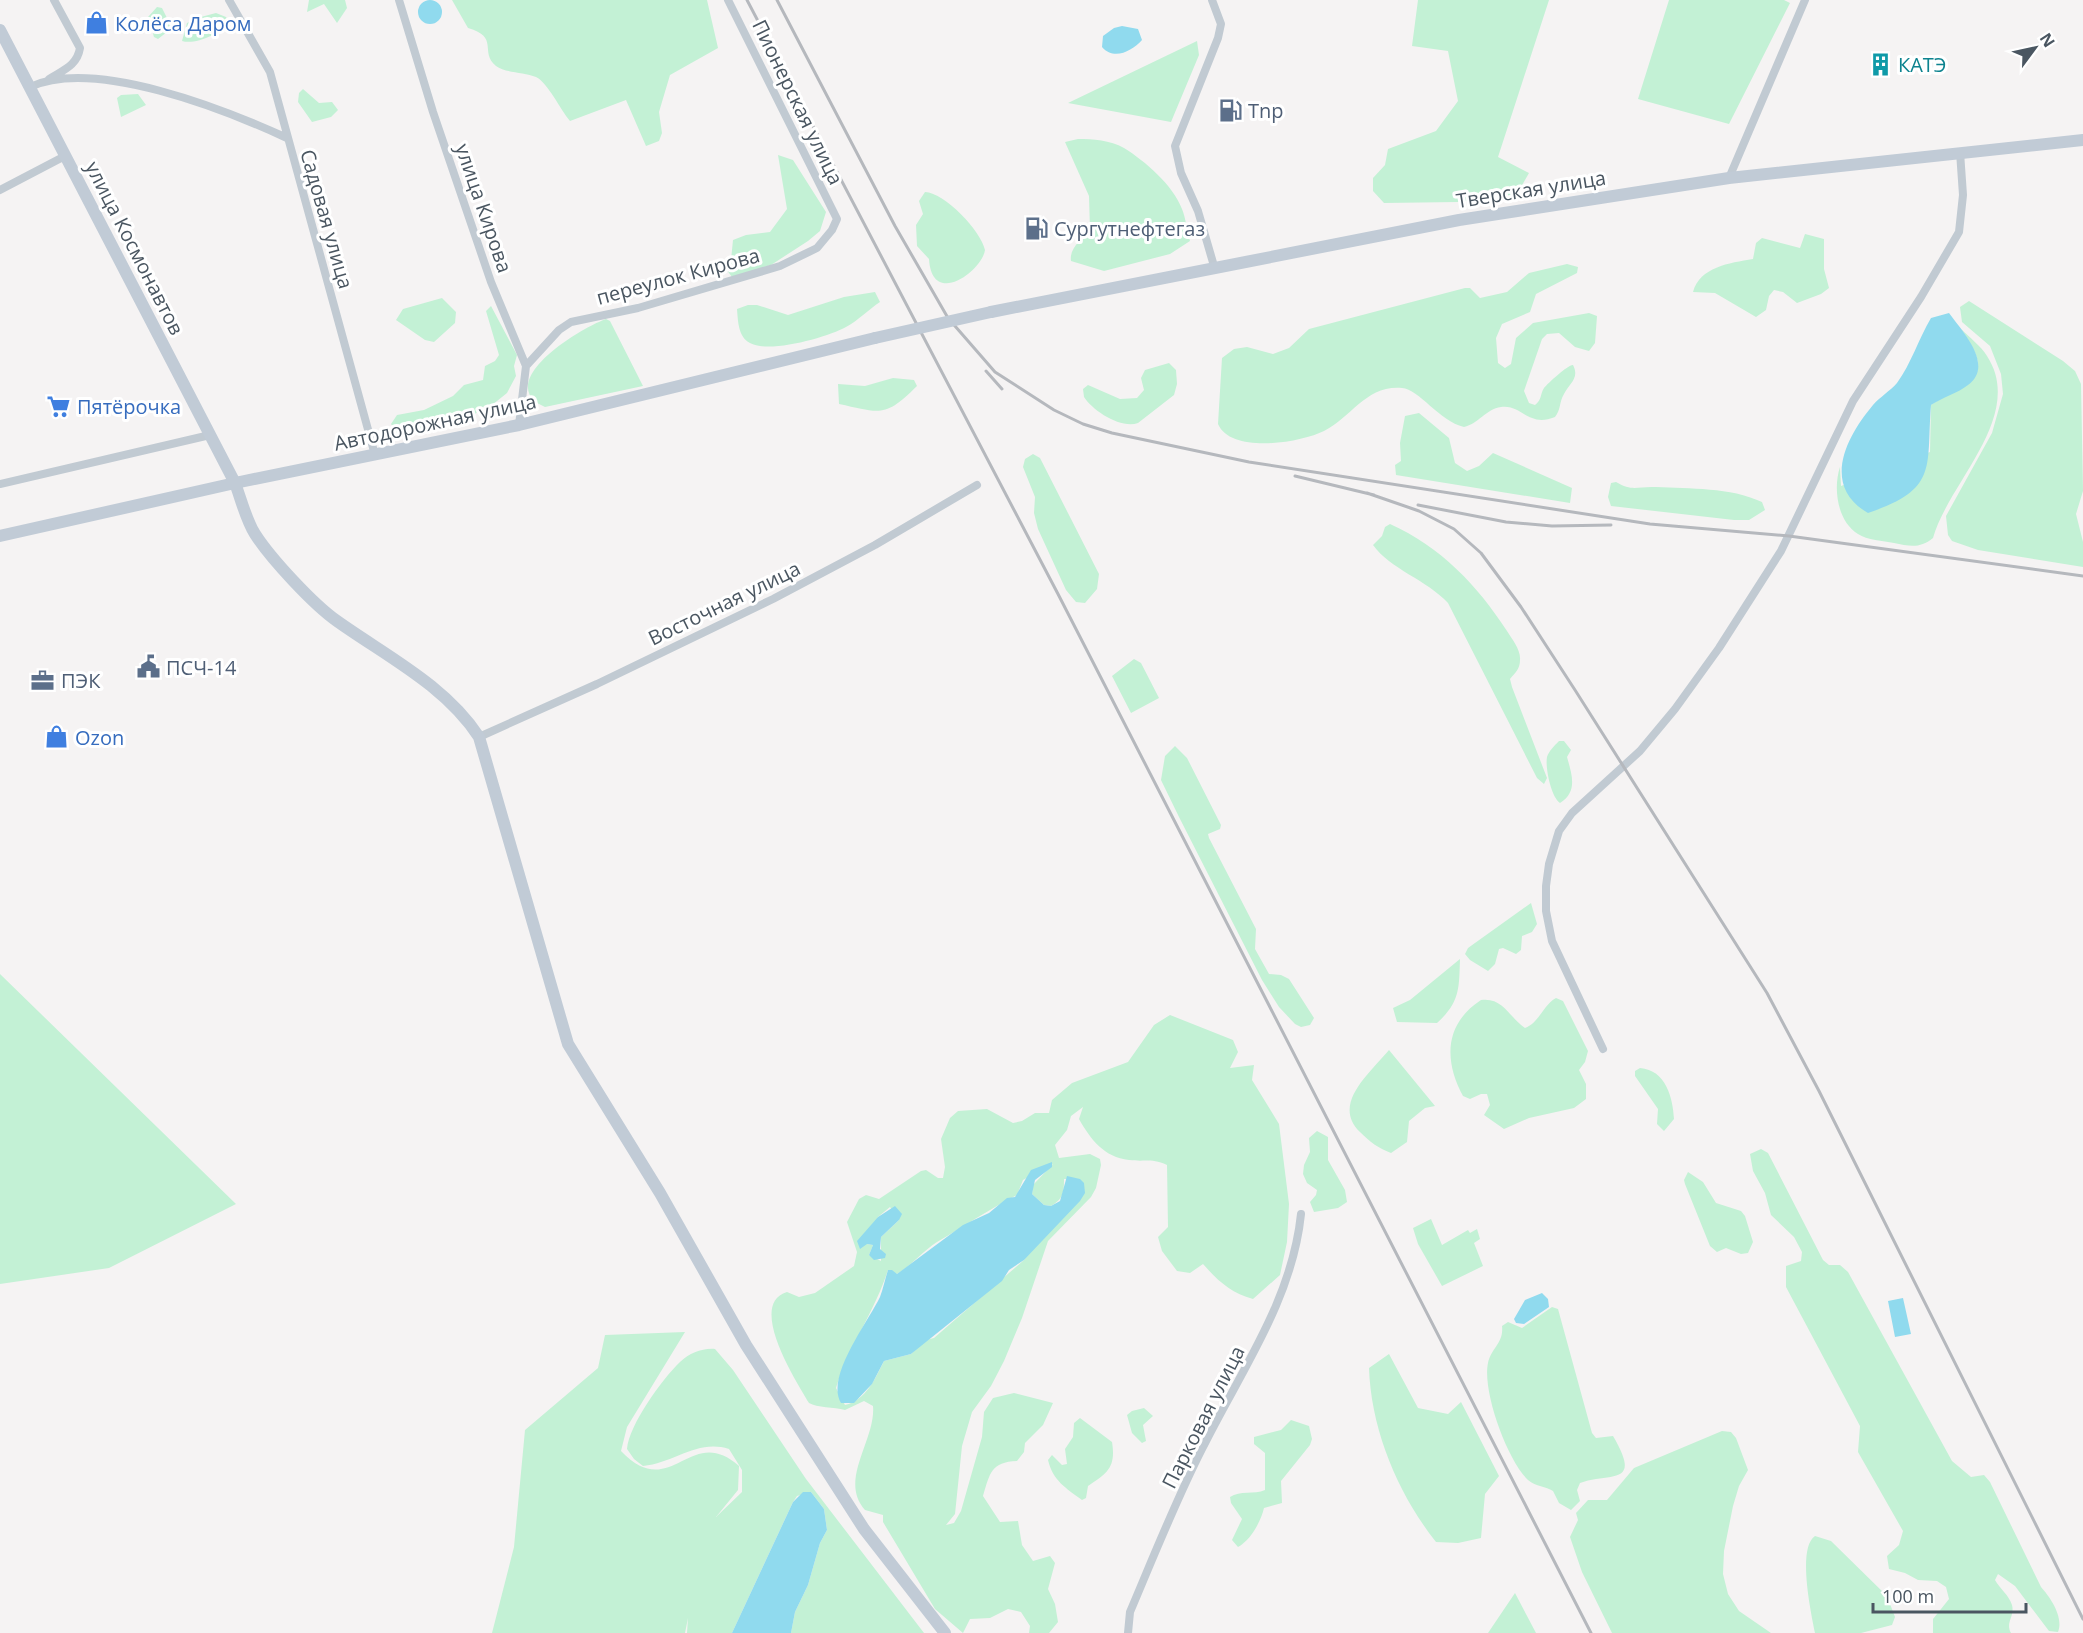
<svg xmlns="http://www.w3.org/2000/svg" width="2083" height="1633" viewBox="0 0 2083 1633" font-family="'Open Sans',sans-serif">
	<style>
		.green { fill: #c3f1d5; fill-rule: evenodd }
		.water { fill: #90daee }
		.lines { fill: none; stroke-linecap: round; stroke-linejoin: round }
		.street { stroke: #c1cad2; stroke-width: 8 }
		.secondary { stroke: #c1cbd6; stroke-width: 12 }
		.rail { stroke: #b5b8bd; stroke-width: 3 }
		.secondary-bridge { stroke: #c1cbd6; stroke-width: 12 }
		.labels { text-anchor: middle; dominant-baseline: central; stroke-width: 6; stroke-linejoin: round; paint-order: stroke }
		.shop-label { font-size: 20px; fill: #366cbe; stroke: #fff; text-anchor: start }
		.culture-label { font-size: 20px; fill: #0d838f; stroke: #fff; text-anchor: start }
		.street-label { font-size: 20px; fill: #4a5661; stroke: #fff }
		.service-label { font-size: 20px; fill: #4e5e75; stroke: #fff; text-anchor: start }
	</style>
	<rect width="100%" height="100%" fill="#f5f3f3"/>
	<path class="green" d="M309,0h36l2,8 -10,15 -13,-19 -17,8z
		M452,0h255l11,48 -48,27 -11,37 3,21 -3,8 -13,5 -20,-46 -56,21c-10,-12 -22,-38 -34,-44 -12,-5 -31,-4 -40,-11 -17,-14 4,-29 -28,-38z
		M1418,0h131l-51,157 31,16 -12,21 -59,8 -74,1 -11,-12v-13l12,-13 3,-16 48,-18 22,-30 -10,-50 -36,-5z
		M1669,0h115l6,3 -61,121 -91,-25z
		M157,7l5,1 8,16 -3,8 -9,7 -4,-2 -6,-20z
		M216,13l10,4 3,5c-8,12 -34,23 -47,19l5,-18 10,-5z
		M1197,41l2,14 -28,67 -103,-19z
		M303,89l16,14 13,-1 6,8 -7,7 -19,5 -14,-20 1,-9z
		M138,94l8,11 -25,12 -4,-19 4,-3z
		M1078,139c15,0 32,1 46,9 21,13 49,37 58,61 4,10 5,22 8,32l-20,13 -66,17 -33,-10c-2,-13 11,-22 19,-31l-1,-34 -24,-54z
		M778,155l15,5 33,52 -6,19 -12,10 -37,24 -39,12 -9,-12 8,-5 2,-20 13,-5 24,-3 17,-23z
		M925,192c20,1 56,39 60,58 -3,21 -53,58 -56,9l-12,-13 -1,-21 7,-11 -4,-13z
		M1805,234l19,5v30l5,19 -8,6 -24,9 -14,-11 -9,-2 -5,6 -3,14 -10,7 -41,-24 -22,-1c7,-25 36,-29 60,-33l3,-16 6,-5 38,10z
		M1567,264l11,3 -1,6 -41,21 -6,18 -28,12 -6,14 2,25 7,5 6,-4 5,-26 17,-15 56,-10 8,3 -2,27 -6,8 -14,-4 -16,-14 -12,1 -5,5 -18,52 5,12 6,2c7,-5 5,-11 9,-17 4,-5 25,-24 29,-23 7,13 -4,19 -9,29 -5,8 -3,16 -9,23 -27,11 -33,-13 -54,-10 -15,2 -23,17 -37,20 -25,-6 -45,-38 -62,-39 -36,-3 -50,29 -78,43 -24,12 -93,23 -106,-7l4,-66 12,-9 13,-2 26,7 16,-6 20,-19 156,-41h5l10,10 27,-6 22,-19z
		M875,292l5,10c-11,7 -21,18 -34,25 -18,10 -77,27 -96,16 -12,-6 -12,-22 -13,-34l11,-4h9l31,10 56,-18z
		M442,298l14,14 -1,11 -21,19 -9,-2 -29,-20 7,-11z
		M1969,301l94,60 12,10 6,13 2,107 -7,23 7,28v25l-105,-17 -26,-9 -4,-6 -2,-19 46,-83 11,-39 -2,-20 -11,-28 -28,-24 -2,-15z
		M491,306l26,49 -3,11 2,10 -9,17 -15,12 -10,2 -14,14 -71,12 -6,-9 6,-9 27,-5 29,-14 11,-11 19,-5 2,-14 10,-5 4,-6 -13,-44z
		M606,319l4,2 33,65 -98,21 -12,-6c-2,-3 -5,-9 -5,-13 -1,-27 56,-61 78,-69z
		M1961,329c9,9 20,17 26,27 39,60 -39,127 -54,182 -13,11 -24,8 -39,5 -11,-2 -27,-3 -36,-9 -21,-13 -25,-46 -18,-67l1,19 89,-34 1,-47c40,-26 66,-25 30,-76z
		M1169,363l7,7 1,14 -3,11 -36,28c-17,6 -45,-12 -54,-26l-1,-8 5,-4 32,14 17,-1 7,-8 -3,-12 4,-8z
		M893,378l21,2 3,6c-32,32 -36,27 -78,18l-1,-20 27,2z
		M1419,413l30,25 6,25 12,8 12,-5 14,-13 79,35 -2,15 -174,-28 -1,-10 6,-4 -1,-18 5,-27z
		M1033,454l7,4 59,116 -2,15 -12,14 -9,-1 -10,-12 -28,-61 -4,-16 1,-16 -12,-30 2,-8z
		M1616,482c17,10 21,4 40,5 34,2 74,0 106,15l3,8 -16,10h-15l-123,-14 -3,-9 3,-14z
		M1390,524c51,23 87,61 117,107 5,8 14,19 13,29 0,9 -5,13 -10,19l2,8 35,91 -3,6 -7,-6 -89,-175c-21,-23 -58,-34 -75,-58l9,-9 3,-9z
		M1134,659l7,4 18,35 -28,15 -19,-37z
		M1559,741h5l7,9 -4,7c5,18 11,35 -7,46 -9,-6 -15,-36 -13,-46 2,-6 7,-11 12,-16z
		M1175,746l12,12 34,67 -1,4 -12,5 1,4 47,91 -1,20 14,25 12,1 8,4 25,39 -4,7 -9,2 -6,-3 -16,-17 -17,-27 -83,-163 -18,-37 4,-24z
		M1531,903l6,21 -5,8 -10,4 -1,14 -5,4 -13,-6 -4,1 -4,15 -7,7 -18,-11 -5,-6 3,-6z
		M1460,959c-1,30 0,43 -23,64l-40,-1 -4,-14 17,-8z
		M0,974l236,230 -127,64 -109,16z
		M1556,998l7,3 25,50 -3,11 -6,8 7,14v15l-12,9 -45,10 -25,11 -20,-14 6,-10 -3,-11h-6l-11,5 -7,-3c-19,-35 -19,-72 18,-96 22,-3 28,17 44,28 15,-6 18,-23 31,-30z
		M1170,1015l63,25 5,12 -8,16 24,-3 -2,15 27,44 10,80 -2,38 -7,33 -27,24c-22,-6 -35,-18 -50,-35l-13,9 -13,-2 -15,-20 -4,-14 10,-10 -1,-62c-16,-7 -22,-3 -38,-5 -25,-3 -38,-20 -50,-41l4,-12 -12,9 -4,14 -12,15 4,13 31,-4 10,5 1,6 -5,23 -5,9 -43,44 -26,77 -18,43 -13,25 -19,26 -10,34 -7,68 -9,11 8,-2 7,-12 21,-74 2,-25 9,-14 21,-5 39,10 -10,22 -18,18 -1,9 -7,9c-26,1 -27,12 -34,35l17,26 18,-1 4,24 11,16 17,-5 5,7 -7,26 7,15 3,18 -9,11h-20l1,-7 -9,-14 -13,-3 -18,9 -20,1 -7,14 -28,-24 -52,-87v-7l-18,-5c-27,-30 11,-70 8,-104l-9,-5 -19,9c-11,-3 -28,-2 -36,-7 -11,-19 -63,-99 -22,-111l12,5 16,-4 39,-27 3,-14 -10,-30 12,-23 7,-4 13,4 42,-28 5,-1 12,8h5l2,-11 -4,-28 9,-21 8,-7 29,-2 26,14 9,-2 13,-8h14l3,-13 20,-17 56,-21 26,-37zM1053,1164l-20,21 -1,9 12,11 7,1c12,-7 13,-13 13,-27h16l-56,81 -90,78 -8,2 -15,14 -27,7c-9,18 -18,39 -39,44l-9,-17c13,-42 39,-77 52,-118l9,4c15,-9 26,-23 40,-32 26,-15 54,-34 80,-47l6,-15zM890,1207l9,13 -18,17v24l-12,-6 4,-10 -6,-1 11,-27z
		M1389,1050l46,56 -10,2 -16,13 -2,21 -16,11c-13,-5 -21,-11 -31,-21 -29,-28 10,-59 29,-82z
		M1640,1068c26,2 33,30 34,51l-10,12 -7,-7 1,-15 -23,-33v-5z
		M1317,1131l11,6v23l17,30 2,12 -9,6 -24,4 -4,-10 6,-7 1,-5 -10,-7 -4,-9 1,-9 6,-13 -1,-14z
		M1761,1149l7,4 55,107 6,5h11l8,7 104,189 19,16 13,-2 6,7 51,105c9,10 23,30 17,45l-9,-1 -34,-45 -17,-12 -3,6c5,9 14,15 17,25 3,11 -7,18 -1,28h-78v-14l16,-20 -3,-12 -9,-6 -19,-1 -13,-7 -16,-4 -2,-13 12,-11 4,-14 -45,-79 2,-26 -74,-139v-21l15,-5 1,-9 -8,-15 -23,-22 -6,-22 -12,-22 -3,-17z
		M1688,1172l15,10 13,21 25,8 4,5 8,26 -5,11 -7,1 -15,-6 -9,4 -7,-6 -25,-62 -1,-4z
		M1431,1219l11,26 26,-15 2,3 7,-4 3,10 -6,4 9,23 -41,20 -24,-42 -5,-16z
		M1552,1307l6,2 34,124 4,5 17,-2c30,51 -3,36 -33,47l-3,7 3,11 -9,9 -12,-7 -6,-12c-7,-5 -17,-4 -25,-11 -21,-20 -46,-89 -40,-117 3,-15 16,-20 14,-37l6,-4 14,6z
		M685,1332l-58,95 -6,24c50,53 69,-29 118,15l-1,24 -22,27 26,-25v-22l-13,-21c-32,-10 -54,14 -86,17l-9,-7 -7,-10c2,-24 35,-70 53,-87 10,-9 22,-14 35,-13l18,21 73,109 118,154h-133l4,-21 13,-27 12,-42 7,-13 -3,-21 -13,-17 -14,4 -4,6 -61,131h-45l1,-15 -3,15h-193l22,-86 11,-117 73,-62 7,-33z
		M1389,1354l29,54 30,6 13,-12 38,74 -14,18 -4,44 -23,5 -22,-1c-38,-48 -65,-112 -67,-174z
		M1144,1408l9,8 -10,9 3,16 -4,2 -10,-10 -5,-18 5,-4z
		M1080,1418l32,24c4,25 -4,31 -24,44l-2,12 -4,2c-16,-12 -29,-19 -34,-40l4,-5 10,10 5,-1 -2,-15 8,-12 1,-14z
		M1291,1420l18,6 3,13 -2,6 -29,36 1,22 -18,5c-3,13 -13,32 -26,39l-6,-7 10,-21 -11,-16 -1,-6c10,-7 24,-2 35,-7v-37l-11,-9v-7l27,-7z
		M1722,1431l9,1 5,6 12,32 -9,16 -6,20 -9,45 -1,23 5,20 11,17 32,22h-159l-30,-61 -12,-35 8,-17 -2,-7 12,-13h19l27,-32z
		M1815,1536l16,5 56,55 8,21 -3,8 -31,8h-46c-4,-20 -18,-85 0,-97z
		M1515,1593l21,40h-48z"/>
	<path class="water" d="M418 12a12 12 0 1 1 24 0a12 12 0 1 1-24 0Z
		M1122,26l16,3 4,11c-10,11 -28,21 -40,7l1,-11 11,-8z
		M1949,313c13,18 46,52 19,72 -10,8 -25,12 -37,20 -5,63 8,84 -63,108 -47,-27 -22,-76 5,-108 7,-8 17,-14 24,-22 14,-19 22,-45 34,-65z
		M1052,1162v5l-17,13 -3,14 12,11 7,1 9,-5 7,-25 13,3 4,4 1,10 -5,8 -56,59 -15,10 -7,11 -91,73 -27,7 -12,23 -18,19h-13c-16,-26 27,-81 39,-106 3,-8 5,-18 8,-27h4l5,4 66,-49 26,-12 18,-15 8,-1 16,-27z
		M895,1206l7,8 -3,6 -18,17 -1,12 6,5 -1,4 -11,2 -5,-5 4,-10 -6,-1 -7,5 -3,-8 21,-24z
		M1542,1293l6,6 1,8 -25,17 -8,-1 -2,-4 11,-19z
		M1903,1298l8,36 -16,3 -7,-36z
		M803,1492h8l13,17 3,21 -7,13 -12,42 -13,27 -4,21h-59l61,-131z"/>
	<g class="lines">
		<path class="street" d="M229,0l41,72 105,383
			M399,0l34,112 58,170 35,84 -7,59
			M1212,0l9,24 -3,14 -43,108 6,27 17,38 16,55
			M49,79c14,-9 28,-13 31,-31l-26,-48
			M30,87c64,-30 196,23 257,51
			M1729,178l76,-178
			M0,190l65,-34
			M526,366l33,-36 12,-8 67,-14 142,-42 37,-18 15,-18 5,-11 -109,-219
			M0,484l210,-49
			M479,737l118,-53 176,-85 102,-54 102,-60
			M1603,1049l-51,-108 -6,-30v-25l3,-22 10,-33 13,-18 68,-62 35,-42 44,-61 62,-97 72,-150 68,-104 38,-65 4,-37 -3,-43
			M1128,1633l2,-21c23,-54 45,-110 72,-163 38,-77 90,-148 99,-235"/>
		<path class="secondary" d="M0,30l235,453c6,16 11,37 20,51 16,25 59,71 82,87 49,35 108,64 142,116l89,307 92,149 86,152 118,184 81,104
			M991,312l468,-92 270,-42 354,-38
			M0,536l235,-53 284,-58 356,-87"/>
		<path class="rail" d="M747,0l311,594 533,1039
			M777,0l118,226 53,92 47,54 59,38 29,14 29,9 137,29 401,62 139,12 294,40
			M986,371l16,18
			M1295,476l79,19
			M1367,493l52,18 35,18 27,24 40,54 54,83 192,303 52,98 264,528
			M1418,505l88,17 46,4 59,-1"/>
		<path class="secondary-bridge" d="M875,338l116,-26"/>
	</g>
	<defs>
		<symbol id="shop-bare" viewBox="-9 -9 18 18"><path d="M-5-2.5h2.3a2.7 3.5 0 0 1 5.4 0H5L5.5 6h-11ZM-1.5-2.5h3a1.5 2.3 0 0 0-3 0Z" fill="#3f7fe0" stroke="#fff" stroke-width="2.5" paint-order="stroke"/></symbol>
		<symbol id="building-bare" viewBox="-9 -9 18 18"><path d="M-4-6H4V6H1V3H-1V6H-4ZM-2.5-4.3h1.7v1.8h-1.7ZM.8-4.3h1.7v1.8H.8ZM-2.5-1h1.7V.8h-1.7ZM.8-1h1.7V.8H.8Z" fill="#0f9aa8" stroke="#fff" stroke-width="2.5" paint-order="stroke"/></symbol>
		<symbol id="fuel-bare" viewBox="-9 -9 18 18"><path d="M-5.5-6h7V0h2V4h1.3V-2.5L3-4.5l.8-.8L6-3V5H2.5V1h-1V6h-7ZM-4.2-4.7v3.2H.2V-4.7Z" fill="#5c6f8a" stroke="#fff" stroke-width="2.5" paint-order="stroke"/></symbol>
		<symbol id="supermarket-bare" viewBox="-9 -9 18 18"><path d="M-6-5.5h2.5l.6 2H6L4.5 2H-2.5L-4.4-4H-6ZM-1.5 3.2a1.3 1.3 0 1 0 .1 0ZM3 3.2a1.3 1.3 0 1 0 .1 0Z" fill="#3f7fe0" stroke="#fff" stroke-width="2.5" paint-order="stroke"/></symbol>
		<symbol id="civic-bare" viewBox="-9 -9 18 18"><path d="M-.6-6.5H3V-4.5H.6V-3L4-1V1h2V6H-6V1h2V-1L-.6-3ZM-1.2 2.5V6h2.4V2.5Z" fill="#5c6f8a" stroke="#fff" stroke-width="2.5" paint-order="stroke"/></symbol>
		<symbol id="office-bare" viewBox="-9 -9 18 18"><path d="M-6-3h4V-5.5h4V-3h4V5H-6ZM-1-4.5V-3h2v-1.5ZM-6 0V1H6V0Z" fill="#5c6f8a" stroke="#fff" stroke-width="2.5" paint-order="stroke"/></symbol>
	</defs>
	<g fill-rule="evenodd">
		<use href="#shop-bare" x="80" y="6" width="33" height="33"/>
		<use href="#building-bare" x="1864" y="48" width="33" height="33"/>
		<use href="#fuel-bare" x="1214" y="94" width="33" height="33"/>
		<use href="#fuel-bare" x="1020" y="212" width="33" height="33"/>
		<use href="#supermarket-bare" x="42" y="390" width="33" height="33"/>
		<use href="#civic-bare" x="132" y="650" width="33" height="33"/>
		<use href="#office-bare" x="26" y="664" width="33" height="33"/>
		<use href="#shop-bare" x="40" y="720" width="33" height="33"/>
	</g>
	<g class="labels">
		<g class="shop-label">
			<text x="115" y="23">Колёса Даром</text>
			<text x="77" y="406">Пятёрочка</text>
			<text x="75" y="737">Ozon</text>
		</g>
		<g class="culture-label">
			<text x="1898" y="64">КАТЭ</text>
		</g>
		<g class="street-label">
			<text transform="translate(798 102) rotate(64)">Пионерская улица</text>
			<text transform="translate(1531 189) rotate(-9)">Тверская улица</text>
			<text transform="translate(484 208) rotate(71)">улица Кирова</text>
			<text transform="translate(327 219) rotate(74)">Садовая улица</text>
			<text transform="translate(135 248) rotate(63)">улица Космонавтов</text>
			<text transform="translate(678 276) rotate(-15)">переулок Кирова</text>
			<text transform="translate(435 422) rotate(-12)">Автодорожная улица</text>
			<text transform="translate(724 603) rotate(-26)">Восточная улица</text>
			<text transform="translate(1203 1417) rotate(-63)">Парковая улица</text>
		</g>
		<g class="service-label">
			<text x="1248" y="110">Tnp</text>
			<text x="1054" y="228">Сургутнефтегаз</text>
			<text x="166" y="667">ПСЧ-14</text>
			<text x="61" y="680">ПЭК</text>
		</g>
	</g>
	<g transform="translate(2035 48) rotate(57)" stroke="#ffffff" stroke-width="4.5" paint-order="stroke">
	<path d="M0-4.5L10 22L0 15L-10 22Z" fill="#4a5661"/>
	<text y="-9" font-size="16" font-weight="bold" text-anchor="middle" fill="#4a5661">N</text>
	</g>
	<path d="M1873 1603v9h153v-9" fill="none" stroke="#4a5661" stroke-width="3"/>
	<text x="1882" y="1603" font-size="18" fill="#4a5661" stroke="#ffffff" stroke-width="4.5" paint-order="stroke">100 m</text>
</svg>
